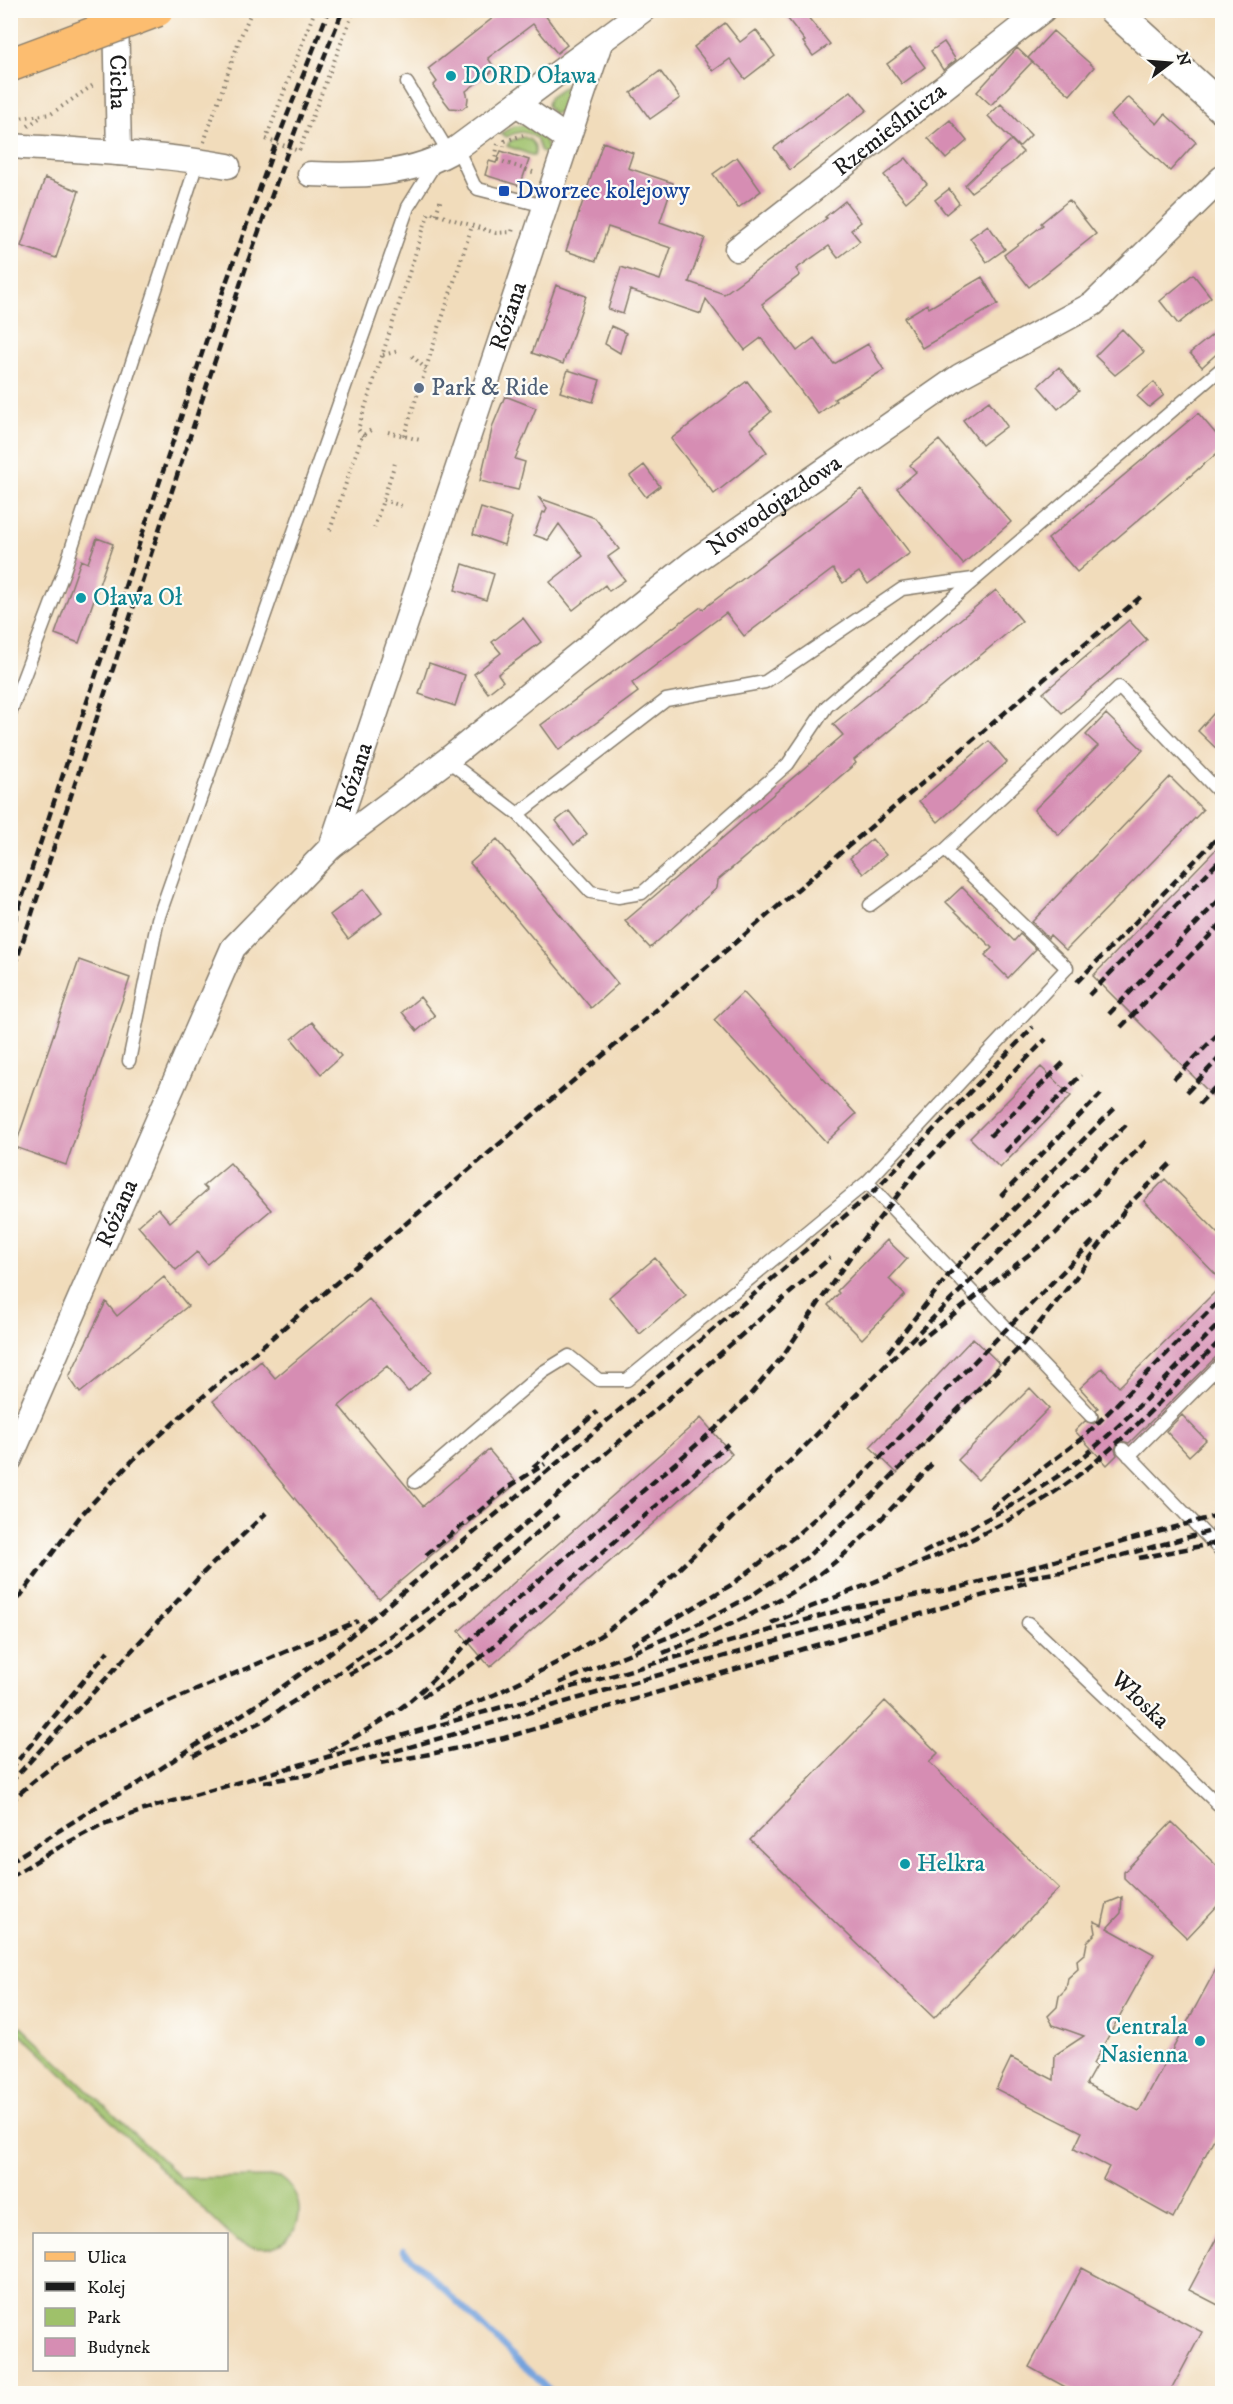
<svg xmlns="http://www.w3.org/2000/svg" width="1233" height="2404" viewBox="0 0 1233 2404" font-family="'IM FELL DW Pica',serif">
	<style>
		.green { fill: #9fc16a; stroke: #5e6e43; stroke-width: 1.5 }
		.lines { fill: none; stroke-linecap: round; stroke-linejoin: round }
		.stream { stroke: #73a2dd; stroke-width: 6 }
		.building { fill: #d68db3 }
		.service-casing { stroke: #867c6c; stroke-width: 15 }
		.minor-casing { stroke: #867c6c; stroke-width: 27 }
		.tertiary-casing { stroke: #867c6c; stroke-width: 33 }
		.primary-casing { stroke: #867c6c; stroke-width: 36 }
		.path { stroke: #867c6c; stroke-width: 4; stroke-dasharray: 1.5 4.5; stroke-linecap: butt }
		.service { stroke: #fff; stroke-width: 12 }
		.minor { stroke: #fff; stroke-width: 24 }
		.tertiary { stroke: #fff; stroke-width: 30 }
		.primary { stroke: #fcbd6f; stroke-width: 33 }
		.rail { stroke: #1c1c1c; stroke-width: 4.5; stroke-dasharray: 9 4.5; stroke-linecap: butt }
		.primary-bridge-casing { stroke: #867c6c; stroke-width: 36; stroke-linecap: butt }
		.primary-bridge { stroke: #fcbd6f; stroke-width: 33 }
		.culture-dot { fill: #0f9aa8; stroke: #fdfcf7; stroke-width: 2 }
		.transit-dot { fill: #1a4fb4; stroke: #fdfcf7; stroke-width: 2 }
		.service-dot { fill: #5c6f8a; stroke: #fdfcf7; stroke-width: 2 }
		.labels { text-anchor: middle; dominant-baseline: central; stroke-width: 4.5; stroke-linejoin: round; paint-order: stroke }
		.culture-label { font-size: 24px; fill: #0d838f; stroke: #fdfcf7; text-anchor: start }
		.street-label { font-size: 24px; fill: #1c1c1c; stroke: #fdfcf7 }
		.transit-label { font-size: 24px; fill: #164399; stroke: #fdfcf7; text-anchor: start }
		.service-label { font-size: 24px; fill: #4e5e75; stroke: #fdfcf7; text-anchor: start }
	</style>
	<rect width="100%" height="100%" fill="#fdfcf7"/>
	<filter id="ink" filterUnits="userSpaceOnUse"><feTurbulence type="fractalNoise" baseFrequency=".0167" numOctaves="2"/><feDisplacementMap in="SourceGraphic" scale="12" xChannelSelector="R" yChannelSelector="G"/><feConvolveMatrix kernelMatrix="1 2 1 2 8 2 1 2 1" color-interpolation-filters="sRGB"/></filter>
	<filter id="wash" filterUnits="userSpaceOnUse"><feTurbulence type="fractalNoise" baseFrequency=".008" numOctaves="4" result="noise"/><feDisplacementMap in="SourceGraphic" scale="24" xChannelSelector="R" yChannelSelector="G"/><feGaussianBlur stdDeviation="1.35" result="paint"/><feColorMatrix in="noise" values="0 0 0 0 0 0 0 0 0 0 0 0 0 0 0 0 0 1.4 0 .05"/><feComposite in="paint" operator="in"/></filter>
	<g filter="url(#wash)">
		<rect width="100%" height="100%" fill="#f1dcbb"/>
		<path class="green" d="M573,81l-9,29 -11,4 -6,-9 2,-7z
			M527,125c14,6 20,14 21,29l-7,-2 -4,-13c-11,-8 -18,-9 -30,-2l-7,-3 14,-8z
			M523,137c9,2 15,9 11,19l-27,-10 3,-5z
			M17,2023l164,155 99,-1c41,28 11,93 -44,64l-223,-214z"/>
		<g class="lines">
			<path class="stream" d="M403,2250l150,144"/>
		</g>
		<g id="blocks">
			<path class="building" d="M503,10h48l-6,5 22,30 -10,8 -24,-29 -45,34 7,11 -29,22 2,7 -1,7 -5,4 -12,-1 -17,-22 4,-4 -9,-13z
				M781,10h21l28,34 -17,12 -10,-14 2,-1z
				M725,23l15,19 16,-12 19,26 -30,23 -15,-20 -17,12 -19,-24z
				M1053,31l41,36 -24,28 -42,-37z
				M944,42l12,18 -13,10 -12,-19z
				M910,47l15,20 -23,17 -15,-20z
				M1017,48l15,14 -41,43 -14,-13z
				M660,71l20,27 -30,21 -19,-26z
				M851,91l16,19 -77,60 -16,-22z
				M1128,97l29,27 8,-10 31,28 -26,29 -60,-55z
				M1001,104l30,31 -12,12 -31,-31z
				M950,120l17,21 -21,18 -18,-21z
				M1011,140l12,12 -11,11 -41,29 -6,-7z
				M603,142l30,11 -5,15 45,15 -13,39 45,16 -16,44 35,12 103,-76 -2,-1 20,-16 16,21 -10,8 9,11 -22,17 -9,-12 -33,23 4,6 -38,29 35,47 17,-13 20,26 34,-20 16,26 -50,29 2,2 -18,13 -57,-76 -16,12 -39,-51 -5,15 -71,-24 -7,24 -15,-5 13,-42 39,13 11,-32 -63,-21 -12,34 -30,-10z
				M501,151l28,9 -9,26 -35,-11 4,-14 7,2z
				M737,157l24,34 -23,17 -25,-34z
				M906,158l21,26 -21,18 -22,-27z
				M45,178l34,13 -23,67 -35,-12z
				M949,189l10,14 -13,11 -11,-14z
				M1069,200l27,34 -67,53 -25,-32 39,-30 -2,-2z
				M988,225l17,24 -18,13 -17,-24z
				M1193,274l18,23 -33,27 -18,-23z
				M982,277l16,27 -76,44 -18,-30 23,-14 2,4z
				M556,285l30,11 -23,68 -31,-11z
				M611,326l15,7 -6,20 -15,-9z
				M1222,327v22l-20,18 -12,-14z
				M1122,329l22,23 -29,23 -20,-19z
				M1059,367l20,24 -21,18 -20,-23z
				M568,370l32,10 -7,22 -33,-10z
				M747,381l24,31 -21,17 17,23 -53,42 -43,-55z
				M1154,382l10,13 -15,12 -12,-11z
				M505,396l31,12 -21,51 10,3 -7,28 -38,-9 13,-56z
				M989,401l18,25 -25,19 -19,-25z
				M1198,413l24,28v8l-145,123 -29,-33z
				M939,440l72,82 -48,42 -66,-76 19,-16 -6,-7z
				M644,465l16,21 -14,11 -16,-21z
				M861,489l49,64 -42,31 -9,-12 -16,11 -10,-14 -89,67 -18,-23 -94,70 6,9 -79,58 -18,-25 160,-118 2,2z
				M539,498l56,20 24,31 -11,8 17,23 -16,11 -4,-6 -32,25 -23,-28 33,-26 -24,-32 -11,16 -14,-5 9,-23 2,1 2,-4z
				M481,508l31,10 -8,27 -31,-11z
				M97,538l16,6 -34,99 -24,-9 26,-74 7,3z
				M463,564l31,10 -8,26 -31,-10z
				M996,590l26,31 -168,139 2,3 -138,117 -1,8 -67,60 -25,-27 218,-186 -10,-11z
				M523,618l18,24 -43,32 5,7 -15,12 -14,-19 27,-21 -9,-11z
				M1129,620l18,20 -85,73 -19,-20z
				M429,663l36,12 -10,31 -36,-12z
				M1222,704v50l-24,-23z
				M1106,714l37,36 -84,85 -25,-25 64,-64 -12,-11z
				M989,741l18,21 -69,60 -19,-21z
				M1170,777l33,33 -137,140 -16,-15 -2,3 -16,-16z
				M569,811l18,23 -13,11 -18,-24z
				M497,839l121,145 -27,24 -121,-145z
				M872,839l14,16 -23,19 -13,-16z
				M1222,843v262l-129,-129z
				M962,887l52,54 6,-7 16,15 -28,29 -23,-23 7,-7 -46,-46z
				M364,889l18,24 -34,26 -18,-24z
				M79,960l51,18 -64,187 -51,-18z
				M743,992l113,122 -30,28 -112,-122z
				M420,997l15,19 -18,15 -15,-19z
				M312,1022l29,34 -20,18 -29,-35z
				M1041,1067l30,29 -71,72 -30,-30z
				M230,1163l41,47 -64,54 -10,-12 -21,18 -38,-44 20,-18 12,14 37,-32 -4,-4z
				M1165,1179l57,58v44l-78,-80z
				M887,1240l20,19 -18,20 16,16 -43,44 -34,-34 11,-12 -2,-2z
				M655,1258l31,37 -46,39 -31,-37z
				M164,1277l24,29 -108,87 -11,-16 37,-75 11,14z
				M1222,1285v66l-93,92 -7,-2 -5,3 -2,6 2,5 -10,10 -32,-34 10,-10 9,3 5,-6 -3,-8 2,-2 -18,-20 22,-20 17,19z
				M369,1299l62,73 -23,20 -21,-26 -48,40 84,100 66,-56 28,33 -138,116 -166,-198 48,-40 14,17z
				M973,1338l27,26 -103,109 -27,-26z
				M1030,1388l19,20 -71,72 -20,-20z
				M1182,1415l24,25 -17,16 -23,-25z
				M701,1418l31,36 -242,213 -31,-36z
				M885,1701l53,52 -9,9 130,126 -125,130 -184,-178z
				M1172,1822l50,49v30l-35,37 -63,-60v-6z
				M1122,1897l-1,16 -14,15 47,26 -61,110 3,2 -10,18 53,27 83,-153v165l-49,95 -70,-39 6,-12 -35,-18 8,-17 -86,-43 15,-31 43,22 1,-25 29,-19 -31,-11 -5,-9 9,-9 2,-11 7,-7 2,-11 10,-9 -1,-9 8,-7 2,-11 9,-9 -2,-12 8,4 5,-22z
				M1222,2228v79l-33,-17z
				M1082,2268l120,64 -33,62h-91l-49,-27z"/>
		</g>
	</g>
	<g filter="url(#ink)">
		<use href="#blocks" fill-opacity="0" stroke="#867c6c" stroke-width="1.5"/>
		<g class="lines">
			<defs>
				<path id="service" d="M407,83l42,70
					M457,148l17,37 4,4 67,17
					M10,713l54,-142 134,-411
					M447,760l71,54 73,78 27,5 24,-4 146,-129 39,-58 395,-338
					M518,814l148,-114 99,-18 137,-93 71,-10
					M870,905l75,-55 174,-163 103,108
					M129,1061l29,-142 250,-712 28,-45
					M867,1182l224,234
					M1123,1449l99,103
					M1129,1456l93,-93
					M415,1482l128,-110 26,-16 30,24h28l240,-198 200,-214 -122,-118
					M1028,1623l194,185"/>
				<g id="minor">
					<path id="s1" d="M116,12l3,141"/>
					<path d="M517,104l51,35"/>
					<path d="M10,146c73,5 147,7 218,20"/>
					<path d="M310,174c50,2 103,2 147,-26l186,-138"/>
					<path id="s2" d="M737,249l306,-239"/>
					<path id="s3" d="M331,847l116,-87 246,-198 267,-186 133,-72 129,-126"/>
					<path id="s4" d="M10,1459l223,-511 98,-101 269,-804"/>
				</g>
				<path id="tertiary" d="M1114,10l108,98"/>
				<path id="primary" d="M10,65l43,-16"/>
			</defs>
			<use href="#service" class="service-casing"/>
			<use href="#minor" class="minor-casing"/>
			<use href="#tertiary" class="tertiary-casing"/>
			<use href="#primary" class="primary-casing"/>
			<path class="path" d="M315,10l-49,129 33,12 55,-141
				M10,119l41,-5 45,-31
				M28,126l13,-9
				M204,142l36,-104 12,-28
				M498,144l-3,15 38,13
				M504,147l1,-6 18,-6
				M436,214l5,-15
				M383,355l16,-4
				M412,356l14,13
				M388,432l32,8
				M363,436l-5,-7 71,-217 67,21 16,-1 1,-4
				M404,436l68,-210
				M383,500l22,7
				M374,528l22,-68
				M330,530l32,-94 12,-8"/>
			<use href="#service" class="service"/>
			<use href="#minor" class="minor"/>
			<use href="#tertiary" class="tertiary"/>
			<use href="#primary" class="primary"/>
			<path class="rail" d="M10,935l206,-624 57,-160 56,-141
				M10,980l237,-716 55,-152 41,-102
				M1077,982l145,-149
				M1089,995l133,-137
				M1109,1014l113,-117
				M1121,1027l101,-104
				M1174,1079l48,-49
				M1187,1092l35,-37
				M1199,1104l23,-24
				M1215,1120l7,-8
				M990,1136l76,-76
				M1005,1152l76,-77
				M1001,1196l100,-102
				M1125,1208l46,-45
				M917,1343l138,-109 92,-94
				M888,1352l63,-80 164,-164
				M533,1467l64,-55
				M991,1508l94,-72 137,-138
				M923,1553c59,-32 121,-61 172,-106 44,-38 86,-85 127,-126
				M426,1555l84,-69 35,-22
				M1139,1558l83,-16
				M1016,1579l45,-7 161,-44
				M10,1610l71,-95 54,-57 57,-52 952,-812
				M771,1623c97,-40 201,-74 288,-134 61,-41 111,-99 163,-150
				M631,1645l100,-60 63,-48 59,-52 243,-247
				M663,1653c62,-25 125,-52 177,-95 34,-29 63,-62 93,-95
				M349,1674l35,-19 38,-25 136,-115
				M559,1683l129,-54 63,-33 55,-38 66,-62 150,-151 52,-65 57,-78
				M422,1697l27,-16 30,-22 249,-215
				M440,1717l56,-23 62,-32 48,-30 46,-37 111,-107 366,-366
				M329,1751c29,-16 58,-31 83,-52 22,-19 42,-41 62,-63l241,-207 34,-33 33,-39 77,-113 61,-77 126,-128
				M193,1756l69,-35 68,-42 96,-69 404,-352
				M381,1763l54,-10 69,-15 524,-156
				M10,1770l98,-119
				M264,1782l55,-9 569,-164
				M10,1783l193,-210 63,-60
				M10,1803c56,-57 132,-90 205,-121 47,-20 95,-41 143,-61
				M10,1862l94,-60 35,-19 128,-85 68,-49 253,-212 286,-246 159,-164
				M10,1877l46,-28 45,-24 55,-19 692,-198 110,-20 264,-74"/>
			<defs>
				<path id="primary-bridge" d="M53,49l104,-39"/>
			</defs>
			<use href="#primary-bridge" class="primary-bridge-casing"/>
			<use href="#primary-bridge" class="primary-bridge"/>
		</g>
	</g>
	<g class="culture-dot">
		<circle cx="451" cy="76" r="6"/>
		<circle cx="81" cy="598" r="6"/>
		<circle cx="905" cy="1864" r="6"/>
		<circle cx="1200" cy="2041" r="6"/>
	</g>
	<rect class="transit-dot" x="498" y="185" width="12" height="12" rx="3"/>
	<circle class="service-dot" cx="419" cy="388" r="6"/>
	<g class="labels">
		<g class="culture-label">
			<text x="463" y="76">DORD Oława</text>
			<text x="93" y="598">Oława Oł</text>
			<text x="917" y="1864">Helkra</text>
			<text x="1188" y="2027" text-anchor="end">Centrala<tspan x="1188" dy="28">Nasienna</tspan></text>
		</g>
		<g class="street-label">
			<text stroke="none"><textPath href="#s1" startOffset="70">Cicha</textPath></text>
			<text stroke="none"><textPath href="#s2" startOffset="194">Rzemieślnicza</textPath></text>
			<text stroke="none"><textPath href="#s4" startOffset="1258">Różana</textPath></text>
			<text stroke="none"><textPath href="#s3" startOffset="560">Nowodojazdowa</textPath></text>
			<text stroke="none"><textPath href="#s4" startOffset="772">Różana</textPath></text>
			<text stroke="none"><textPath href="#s4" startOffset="268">Różana</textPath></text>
			<text transform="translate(1140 1700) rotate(44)">Włoska</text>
		</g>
		<g class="transit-label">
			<text x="516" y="191">Dworzec kolejowy</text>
		</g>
		<g class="service-label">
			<text x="431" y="388">Park &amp; Ride</text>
		</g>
	</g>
	<rect width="1233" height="2404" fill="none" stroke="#fdfcf7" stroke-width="36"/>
	<rect x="33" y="2233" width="195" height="138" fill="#fdfcf7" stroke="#a3a29f" stroke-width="1.5"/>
	<rect x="45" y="2252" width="30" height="9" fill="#fcbd6f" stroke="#a3a29f" stroke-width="1.5"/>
	<text x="87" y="2263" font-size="18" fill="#1c1c1c">Ulica</text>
	<rect x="45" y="2282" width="30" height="9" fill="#1c1c1c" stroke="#a3a29f" stroke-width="1.5"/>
	<text x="87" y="2293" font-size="18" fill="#1c1c1c">Kolej</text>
	<rect x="45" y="2308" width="30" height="18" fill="#9fc16a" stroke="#a3a29f" stroke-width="1.5"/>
	<text x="87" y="2323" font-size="18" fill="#1c1c1c">Park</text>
	<rect x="45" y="2338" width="30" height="18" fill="#d68db3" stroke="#a3a29f" stroke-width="1.5"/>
	<text x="87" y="2353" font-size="18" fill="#1c1c1c">Budynek</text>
	<g transform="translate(1170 63) rotate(74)" stroke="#fdfcf7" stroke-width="4.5" paint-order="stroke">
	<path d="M0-4.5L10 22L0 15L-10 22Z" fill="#1c1c1c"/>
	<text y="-9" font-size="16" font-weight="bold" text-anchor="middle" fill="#1c1c1c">N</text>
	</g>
</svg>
